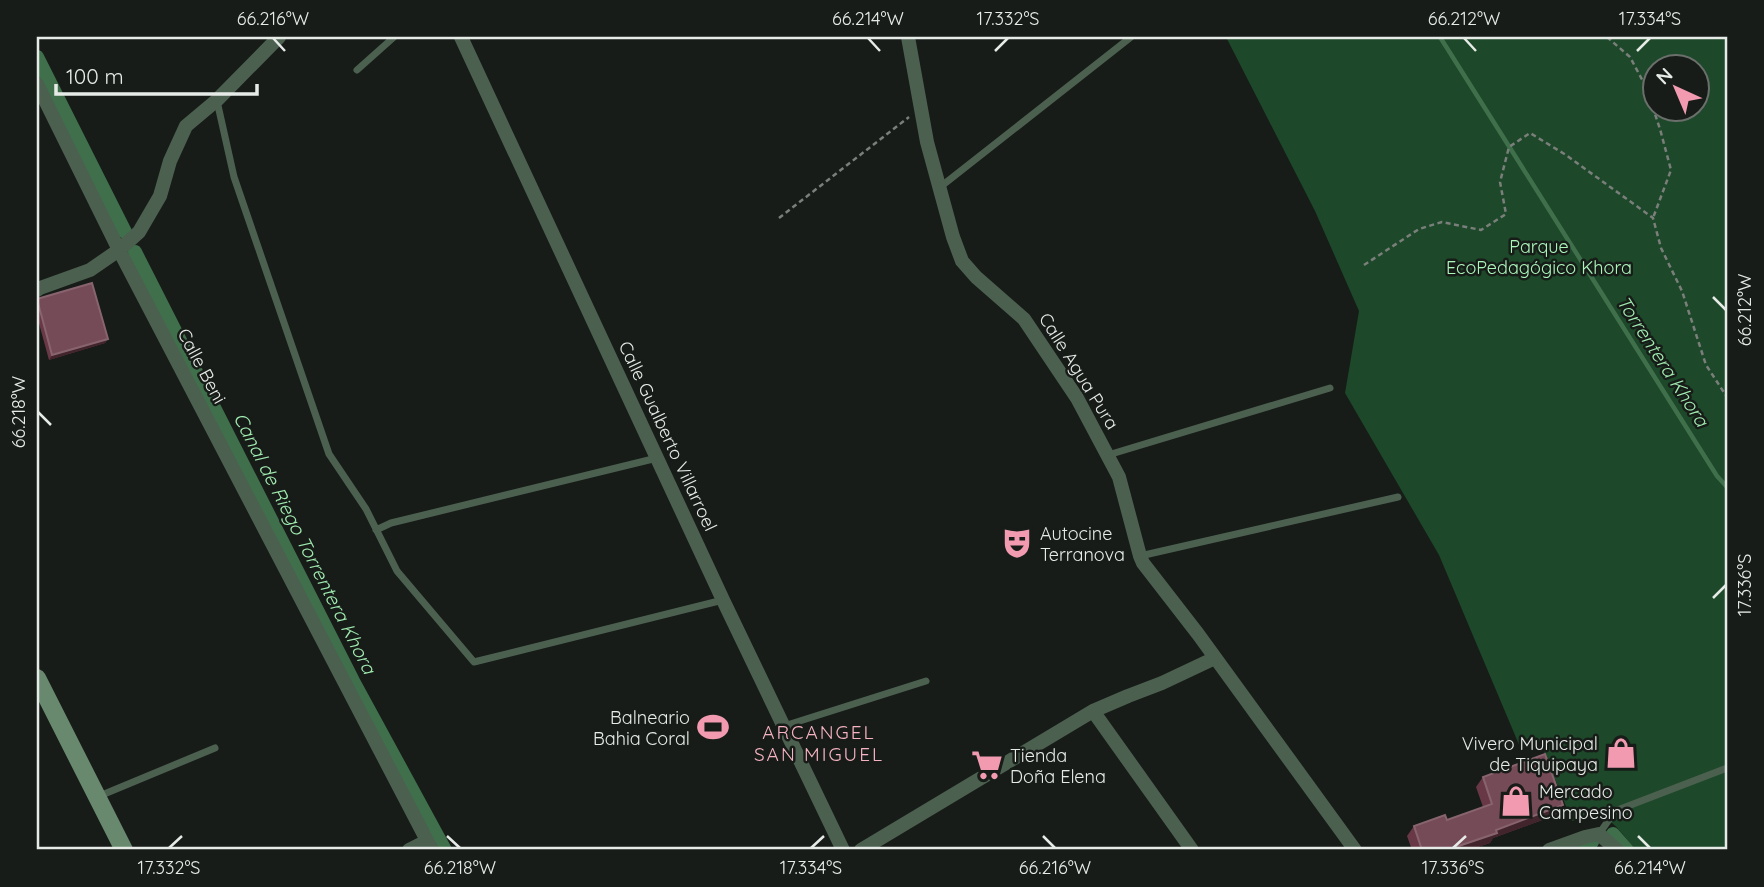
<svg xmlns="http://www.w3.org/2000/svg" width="1764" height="887" viewBox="0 0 1764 887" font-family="Quicksand,sans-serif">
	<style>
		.green { fill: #1d4829; fill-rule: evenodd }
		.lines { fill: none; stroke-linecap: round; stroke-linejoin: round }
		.stream { stroke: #3f704b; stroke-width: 4.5 }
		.canal { stroke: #3f704b; stroke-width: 14 }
		.path { stroke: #7a7f7b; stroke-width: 2.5; stroke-dasharray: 5 3.5; stroke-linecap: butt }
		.lane { stroke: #4c6050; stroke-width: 7 }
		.street { stroke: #4c6050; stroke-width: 14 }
		.secondary { stroke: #68896e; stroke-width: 18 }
		.wall { fill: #693846 }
		.shaded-wall { fill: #42242c }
		.building { fill: #764b58; stroke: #88646e; stroke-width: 2 }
		.ticks { fill: none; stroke: #e7ebe8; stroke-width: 2.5 }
		.labels { text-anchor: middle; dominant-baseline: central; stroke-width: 5; stroke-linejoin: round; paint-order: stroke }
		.park-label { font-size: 18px; fill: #abf6bb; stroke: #171c18 }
		.street-label { font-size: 18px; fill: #e7ebe8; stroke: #171c18 }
		.poi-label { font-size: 18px; fill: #e7ebe8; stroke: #171c18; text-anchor: start }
		.water-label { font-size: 19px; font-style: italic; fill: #a2edb2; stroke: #171c18 }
		.neighbourhood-label { font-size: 19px; letter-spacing: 2px; fill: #f5b2c2; stroke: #171c18 }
		.neatline { fill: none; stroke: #e7ebe8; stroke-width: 2.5 }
		.ticks-label { font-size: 18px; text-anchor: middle; fill: #e7ebe8 }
	</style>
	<rect width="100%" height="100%" fill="#171c18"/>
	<path class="green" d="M1226,37h501v813h-91c-24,-27 -24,-39 -64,-29l-32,-79 -20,5 -81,-192 -94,-162 14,-82 -44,-100zM1656,66h42v42h-42z"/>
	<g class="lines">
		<path class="stream" d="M1440,37l277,439 10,11"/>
		<path class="canal" d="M37,57l88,175
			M135,252l218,429 92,169
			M1613,834l14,16
			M1570,850l22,-8"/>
		<path class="path" d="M1607,37l23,20 16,30 14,42 11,41 -18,48
			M779,218l130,-101
			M1364,265l55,-36 23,-7 39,8 25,-16 -6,-32 9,-35 21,-14 36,22 87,63 8,30 21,43 24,74 21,32"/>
		<path class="lane" d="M357,70l37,-33
			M217,101l17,76 95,277 37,55 31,62 77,91 249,-62
			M939,188l192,-151
			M1108,455l222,-67
			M376,530l15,-7 266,-65
			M1140,556l258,-59
			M784,726l142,-45
			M97,797l118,-49
			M1599,834l16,-23 112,-43"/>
		<path class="street" d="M461,37l262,563 120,250
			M908,37l19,105 26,95 9,24 14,16 48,42 53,79 42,79 21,79 3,7 55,71 157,216
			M37,84l82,166 313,600
			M37,290l3,-2 50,-18 29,-20 20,-18 21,-36 10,-35 16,-35 31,-26 62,-63
			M1093,711l99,139
			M409,850l18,-9
			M861,850l232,-139 35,-15 34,-13 53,-25
			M1549,850l36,-13 14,-3 18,16"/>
		<path class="secondary" d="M37,678l87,172"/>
	</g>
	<path class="wall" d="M37,299l71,40 -3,4 -56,17 -12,-44z
		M1483,777l80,28 -7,10 -63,23 -3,5 -22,7h-56l-5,-14 7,-10 33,-6 36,-13 -7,-20z"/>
	<path class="shaded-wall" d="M108,339l-3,4 -56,17 3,-5z
		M1563,805l-7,10 -63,23 -3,5 -22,7h-21l49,-20z"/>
	<path class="building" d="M92,283l16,56 -56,16 -15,-56z
		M1545,754l18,51 -67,25 1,3 -50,17h-25l-8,-24 31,-11 2,5 45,-16 -9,-27z"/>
	<path class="ticks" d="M273,38l12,13M868,38l12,13M1464,38l12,13M995,51l13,-13M1637,51l13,-13M1713,297l13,13M38,412l13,13M1713,598l13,-13M447,836l13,12M1043,836l12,12M1638,836l12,12M169,848l13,-12M811,848l13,-12M1453,848l13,-12"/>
	<defs>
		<symbol id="theatre-bare" viewBox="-9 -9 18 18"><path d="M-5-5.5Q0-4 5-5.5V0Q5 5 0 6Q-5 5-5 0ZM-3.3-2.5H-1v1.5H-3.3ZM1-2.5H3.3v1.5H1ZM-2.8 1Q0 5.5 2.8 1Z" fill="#f19ab0" stroke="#171c18" stroke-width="2.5" paint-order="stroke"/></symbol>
		<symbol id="stadium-bare" viewBox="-9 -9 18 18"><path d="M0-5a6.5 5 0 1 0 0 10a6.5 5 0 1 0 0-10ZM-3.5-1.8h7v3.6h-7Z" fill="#f19ab0" stroke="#171c18" stroke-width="2.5" paint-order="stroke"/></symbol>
		<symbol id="shop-bare" viewBox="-9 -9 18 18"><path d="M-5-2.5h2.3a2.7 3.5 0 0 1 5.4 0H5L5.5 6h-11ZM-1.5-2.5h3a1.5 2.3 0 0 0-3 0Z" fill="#f19ab0" stroke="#171c18" stroke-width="2.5" paint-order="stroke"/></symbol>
		<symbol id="supermarket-bare" viewBox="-9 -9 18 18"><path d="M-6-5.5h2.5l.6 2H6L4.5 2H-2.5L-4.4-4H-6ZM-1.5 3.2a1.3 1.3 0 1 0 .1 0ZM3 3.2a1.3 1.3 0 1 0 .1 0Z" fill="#f19ab0" stroke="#171c18" stroke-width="2.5" paint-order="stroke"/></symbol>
	</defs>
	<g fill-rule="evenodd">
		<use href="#theatre-bare" x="995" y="521" width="44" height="44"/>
		<use href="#stadium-bare" x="691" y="705" width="44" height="44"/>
		<use href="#shop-bare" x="1599" y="731" width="44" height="44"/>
		<use href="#supermarket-bare" x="965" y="743" width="44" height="44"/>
		<use href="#shop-bare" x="1494" y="779" width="44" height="44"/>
	</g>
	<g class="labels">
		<g class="park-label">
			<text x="1539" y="246">Parque<tspan x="1539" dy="21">EcoPedagógico Khora</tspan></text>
		</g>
		<g class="street-label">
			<text transform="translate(202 366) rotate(62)">Calle Beni</text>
			<text transform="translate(1079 371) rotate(58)">Calle Agua Pura</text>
			<text transform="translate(668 436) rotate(65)">Calle Gualberto Villarroel</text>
		</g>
		<g class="poi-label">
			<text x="1040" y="533">Autocine<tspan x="1040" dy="21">Terranova</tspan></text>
			<text x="690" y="717" text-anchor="end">Balneario<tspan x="690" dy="21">Bahia Coral</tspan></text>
			<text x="1598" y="743" text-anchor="end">Vivero Municipal<tspan x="1598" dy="21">de Tiquipaya</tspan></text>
			<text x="1010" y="755">Tienda<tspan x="1010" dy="21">Doña Elena</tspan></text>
			<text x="1539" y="791">Mercado<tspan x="1539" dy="21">Campesino</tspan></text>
		</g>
		<g class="water-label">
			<text transform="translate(1663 361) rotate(57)">Torrentera Khora</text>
			<text transform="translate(305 543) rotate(63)">Canal de Riego Torrentera Khora</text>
		</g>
		<g class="neighbourhood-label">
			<text x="819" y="732">ARCANGEL<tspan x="819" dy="22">SAN MIGUEL</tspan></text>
		</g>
	</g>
	<rect width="1764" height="887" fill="none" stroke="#171c18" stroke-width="77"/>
	<g transform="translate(1676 88) rotate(316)"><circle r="33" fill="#171c18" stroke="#6a6f6b" stroke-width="2"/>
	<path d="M0-5L12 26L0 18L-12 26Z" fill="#f19ab0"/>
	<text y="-10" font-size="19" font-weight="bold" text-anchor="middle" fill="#e7ebe8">N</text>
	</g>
	<path d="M56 84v10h201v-10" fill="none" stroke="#e7ebe8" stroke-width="3.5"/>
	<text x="66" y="84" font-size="21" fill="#e7ebe8" stroke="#171c18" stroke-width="5" paint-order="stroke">100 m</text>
	<rect x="38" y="38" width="1688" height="810" class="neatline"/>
	<g class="ticks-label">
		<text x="273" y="25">66.216°W</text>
		<text x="868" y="25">66.214°W</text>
		<text x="1008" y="25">17.332°S</text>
		<text x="1464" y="25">66.212°W</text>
		<text x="1650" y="25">17.334°S</text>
		<text transform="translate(1745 310) rotate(-90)" y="6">66.212°W</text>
		<text transform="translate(19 412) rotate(-90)" y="6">66.218°W</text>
		<text transform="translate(1745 585) rotate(-90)" y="6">17.336°S</text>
		<text x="169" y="874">17.332°S</text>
		<text x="460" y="874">66.218°W</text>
		<text x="811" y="874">17.334°S</text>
		<text x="1055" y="874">66.216°W</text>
		<text x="1453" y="874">17.336°S</text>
		<text x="1650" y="874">66.214°W</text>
	</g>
</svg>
